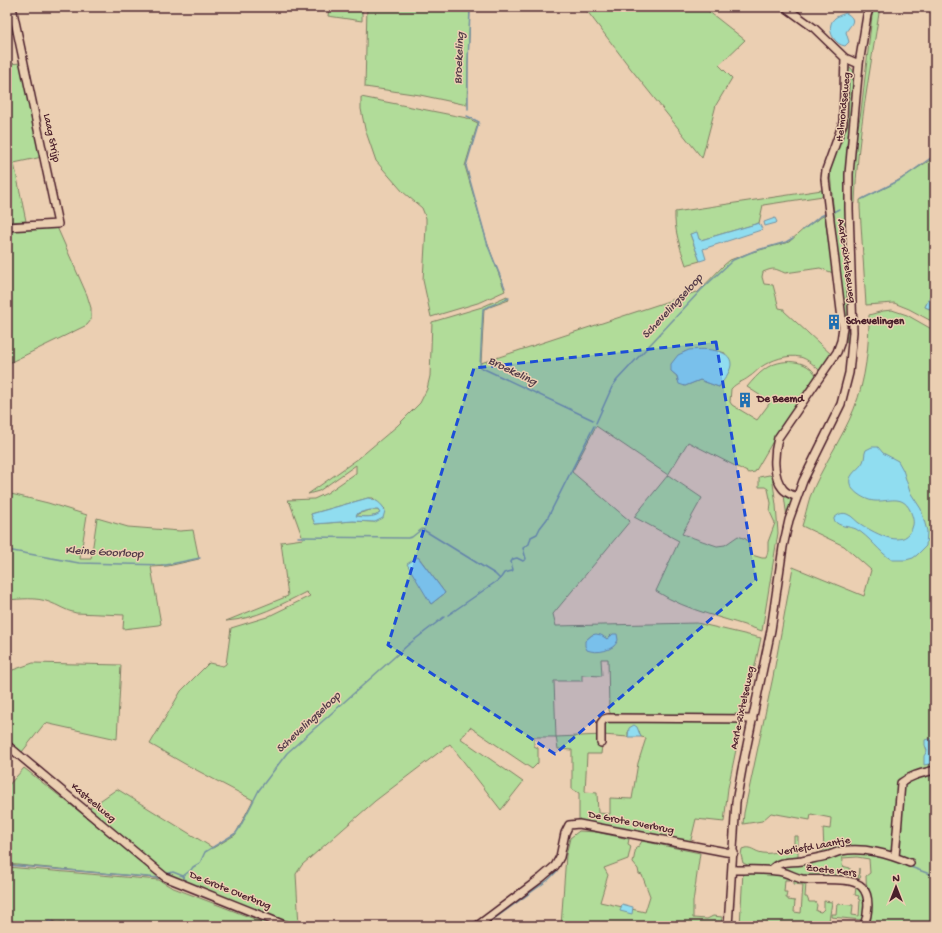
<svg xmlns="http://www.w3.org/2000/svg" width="942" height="933" viewBox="0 0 942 933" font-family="'Gochi Hand',sans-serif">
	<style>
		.green { fill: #b1dc99; stroke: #7e7e62; fill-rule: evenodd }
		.water { fill: #90ddf0; stroke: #7491a1; fill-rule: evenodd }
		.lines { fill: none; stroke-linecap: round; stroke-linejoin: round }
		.stream { stroke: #7491a1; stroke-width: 1.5 }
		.minor-casing { stroke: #4a1f2b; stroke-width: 10 }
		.minor { stroke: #ebcfb2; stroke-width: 7 }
		.marked { fill: #1d4ed8; fill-opacity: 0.2; stroke: #1d4ed8; stroke-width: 3; stroke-dasharray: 8 5; stroke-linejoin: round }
		.labels { text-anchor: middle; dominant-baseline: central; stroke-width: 3; stroke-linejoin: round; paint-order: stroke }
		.street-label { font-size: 11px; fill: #4a1f2b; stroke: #ebcfb2 }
		.poi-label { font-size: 11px; font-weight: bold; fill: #4a1f2b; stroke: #ebcfb2; text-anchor: start }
		.water-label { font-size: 12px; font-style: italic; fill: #543c49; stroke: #ebcfb2 }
	</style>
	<rect width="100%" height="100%" fill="#ebcfb2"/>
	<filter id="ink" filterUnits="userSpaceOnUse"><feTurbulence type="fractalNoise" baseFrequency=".025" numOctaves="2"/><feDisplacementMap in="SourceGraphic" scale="8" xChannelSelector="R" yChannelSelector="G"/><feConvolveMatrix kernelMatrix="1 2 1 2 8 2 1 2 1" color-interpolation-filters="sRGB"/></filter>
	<g filter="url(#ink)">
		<path class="green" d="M7,7h2l7,26 -9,1z
			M329,7h33v14l-34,-5z
			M367,7h105l-2,2 -2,54 -1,42 -47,-10 -55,-8z
			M584,7h119l42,33 -26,25 13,13 -16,27 -14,53 -71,-89z
			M874,7h6c-10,65 -23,130 -25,196l-3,-1 1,-34 3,-31 5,-25 11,-96z
			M22,63l20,94 -28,6 12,58 -19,1v-158z
			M847,67h3l5,6 -10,121 6,149 -5,-1 1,-10 -12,-105 -5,-55 2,-12 8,-17 3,-13z
			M361,97l106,21 11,5 -13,43 22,76 18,49 -24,11 -50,15 -8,-37 3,-53v-9l-4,-10 -19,-16 -27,-31 -11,-32 -4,-20z
			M935,157v129l-10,21 10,4v12l-26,-14 -15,-6 -28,2 -6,-97v-8l31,-15z
			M822,190l1,6 -60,9 -4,18 -58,17 -11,-6 10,27 -14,4c-6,-18 -12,-35 -11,-53z
			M825,215l8,58 -13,-5 -35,5c-10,-4 -10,-6 -22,-1l-1,5 2,7 9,1 6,23 5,1v2l48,44 -11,17c-6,-6 -13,-13 -21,-15 -12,-3 -29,3 -39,10 -4,3 -7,7 -12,10 -6,5 -12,5 -18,12l-1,13 2,3 25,15 12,-16v-3l-22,-14c5,-6 11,-13 18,-18 15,-11 43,-11 52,8l-37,52 -25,43 -6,1 -61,-31 -20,33 34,23 -20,36 35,12 8,-1 13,-9 8,3 3,4v8l3,4 10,3h4l2,-7v-9l7,-19 -5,-11 1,-9 -3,-14 -3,-2h-6v-10l10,-2 3,1 4,29 2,28 -16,98c-35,-13 -74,-19 -106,-40l23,-50 -45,-24 34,-42 -72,-49 -24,46 58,49 -77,93 3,12 141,-3 64,15 -17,78 -133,-1 -2,-5 -1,-51h-7l1,17 -20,-1v6h-28l2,56 47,-2 3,-14h136l-14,67 -4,34 -28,-3 -6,25 -111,-23v-28l-7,-4v-39l-14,-1 -2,-12h-22v9l4,2v15l-6,6 -62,-42 -5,7 -5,4 63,44 -22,28 -51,-66 -75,57 -73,64 -6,9 3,52h-3l-128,-50 -80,-67 29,-20 96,59 22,-13 18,-35 -68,-36 -35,-20 31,-53 28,-28 14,3 3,-2 5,-36 36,-11 43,-21 -4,-4c-26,13 -50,27 -80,29l62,-25 -7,-54 22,-3 -13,-36 -3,-3 27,-1 13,-6 29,-20v-8l-37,26 -11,3 51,-36 38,-32 23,-23 7,-14 3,-13 2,-54 50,-15 25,-11 2,4 -25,9 -3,54 215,-71 1,1 27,-28 6,-5 19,-7 40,-11 18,-16zM696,350l22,1 7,2 -6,34 -19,-7 -15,6 -7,-5 -1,-5 -6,-5 13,-19zM368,498h5l12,11 -10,13 -22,-1 -38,3 -4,-10zM419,558l26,35 -14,11 -1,-1zM592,635l10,1 5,3 4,-4 3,11 -9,4 -20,-9zM639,731l2,6 5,1 -8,25 -6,36 -22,-1v16l-12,-1 -1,-20 -12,-1 2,-38h14l2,-19 25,2v-5z
			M57,227l30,68 4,13v12l-4,5 -80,39v-135z
			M892,310l15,5 28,16v595h-67l-2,-50 4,-3 -1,-14 -12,-2 -15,1 1,2 -1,6 8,2 -1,6 4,1v3l5,1 1,-11v6l2,3 -4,3 -53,-4 -52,-9 -9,-4 -2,-8 1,-6c9,-4 12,3 21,4 11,2 19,-5 31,-3v-14h4v23l26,-8 -1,-23 7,1 1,-11 -20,-4 -1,6 -39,-7 -9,8 -19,3 1,-11 29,-136 20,-110 71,29 7,-26 -27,-24 -42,-20c3,-9 5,-20 8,-29 12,-31 32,-58 44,-88 12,-30 15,-63 15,-94l14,-4z
			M7,493l41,10 39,12 -7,44h11l6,-41 31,9 52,4 13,-1 6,29 -31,7 -17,1 10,57 -3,1 -35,4 1,-14 -48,-2c-10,-2 -18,-8 -27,-11 -13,-5 -28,-3 -42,-2z
			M784,495l5,2 4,5 -6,16z
			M370,510h8l2,3c-6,5 -16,4 -24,3l1,-2z
			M33,663l88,2 -4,74 -72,-16 -23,29 -15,-12v-68z
			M24,768l141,111 -158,-15v-77z
			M579,831l17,1 33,7 -1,5 3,2 -3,13 -24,9 4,7 -8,27 45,10 5,-16 -8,-21 -3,-1 -1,-5 -5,-6 3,-16 3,-1 3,-5 58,12 -7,49v16l14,1 6,-3 9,1 -1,9h-160l5,-71 4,-17z
			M7,867l152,13 12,7 94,36 -2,3h-197v-2h-9l-4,-3 -5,5h-34l-7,-10z
			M743,871c15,1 33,-1 46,8v1h-4l-1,12h3l-1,6h2v2l7,1 -1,11 7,1 2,-28 -9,-1v-3l12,2 -1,14h2l2,5h6l2,3 -1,6 5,1 3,-3v-8l8,1 -3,19v4l4,1 1,-4 6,1 -1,3h-99z
			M856,887c11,8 8,21 6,33l-31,-3v-3h5l1,-10 16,1 -1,10 7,1 1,-16 -2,-1 1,-3 -4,-1z"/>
		<path class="water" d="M846,13c12,7 5,11 0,19l3,10 -4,4c-9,-1 -17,-13 -14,-22 2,-7 9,-9 15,-11z
			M775,218l2,4 -1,1 -11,3 -1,-4z
			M759,223l3,6 -1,1 -58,19 3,10 -6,2 -10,-27 7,-2 2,7 2,1z
			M935,286v25l-10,-4z
			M689,350c11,-1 43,-3 42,15 -1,8 -8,16 -12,22l-19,-7 -15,6 -6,-2 -2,-8 -6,-5v-7l7,-9z
			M872,447h6l5,6 15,8 5,9 7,22 11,17 6,22 -1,15 -9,9 -4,3 -7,2h-14c-13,-8 -22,-23 -36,-31 -7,-3 -18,-2 -22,-9v-2c4,-3 7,-6 13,-4 6,2 9,8 15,11 13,8 45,27 51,0 1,-5 -1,-10 -3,-15 -8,-16 -21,-8 -35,-9 -9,0 -28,-11 -25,-22 2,-7 10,-11 13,-17 2,-4 1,-8 3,-12z
			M368,498c7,1 15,6 17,13l-2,7 -8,4 -22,-1 -38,3 -4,-10zM370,510h8l2,3c-6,5 -17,4 -24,3l2,-3z
			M418,557l27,36 -14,11 -24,-40z
			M596,634l5,1 6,4 6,-5h4l1,6c-4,11 -21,14 -31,10l-2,-4v-5l7,-6z
			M634,725l3,2 4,10h-13l1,-9z
			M928,739h7v24l-11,2v-9l3,-5 -2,-6v-5z
			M622,904l11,3 -1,7 -12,-3z
			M48,921h2l7,3 5,-2 4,2v2h-18l-1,-2z"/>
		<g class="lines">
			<path class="stream" d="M468,109v-46l2,-54 2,-2
				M467,116l12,6 -13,44 22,80 17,42
				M862,199l38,-19 35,-25
				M833,212l6,-3
				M803,230l16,-13 6,-3
				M509,298l-26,11 -3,58 113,53
				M596,423l16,-36 5,-7 84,-90 32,-30 21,-9 32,-9 7,-4
				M298,537l110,1 4,-1 10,-8 73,45 5,5
				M7,550l72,13 87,2 34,-7
				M448,615l52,-36 4,-6 8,-2 1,-1 -2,-8 2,-3 4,-1 6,3 3,-2 -3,-11 6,-4 2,-7 6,-3 3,-6 7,-9 47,-93
				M874,856l6,1
				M897,862l38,14
				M7,865l152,13
				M166,874l7,-2 10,4 8,-6 2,-3 7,-4 5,-11 31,-19 4,-6 19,-37 28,-37 122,-109 35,-27
				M183,876l3,6
				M288,923l8,3
				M484,926l64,-46 9,-9"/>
			<defs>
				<path id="minor" d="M785,7l29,21 31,30 14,6
					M7,227l51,-3 -46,-217
					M797,497c-5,-2 -11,-4 -14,-8 -11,-13 -9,-36 -5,-51l59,-86 4,-11 2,-14 -18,-148 1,-9 17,-47 2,-65
					M601,743v-20l3,-4 4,-1 145,1
					M7,745l158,132 122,49
					M895,857l6,-74c10,-8 22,-10 34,-13
					M733,870c14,0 29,-1 43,1 9,0 17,6 26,8 16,2 50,-3 60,8 9,9 6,28 2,39
					M771,870c9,-10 18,-7 31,-9 8,-2 16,-3 24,-5 5,-1 10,-4 15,-5 24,-4 47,3 69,12
					M477,926l64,-48 14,-12 5,-9 5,-24 4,-8 10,-1 147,28 8,1
					M728,926l8,-124 6,-33 29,-139 12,-83 6,-27 14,-39 38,-77 8,-31 4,-41 -4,-123v-35l10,-110 8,-49 3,-8"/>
			</defs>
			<use href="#minor" class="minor-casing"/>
			<use href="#minor" class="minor"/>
		</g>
	</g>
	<path class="marked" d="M716,342l40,238 -201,174 -167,-109 86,-277z"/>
	<defs>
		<symbol id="building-bare" viewBox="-9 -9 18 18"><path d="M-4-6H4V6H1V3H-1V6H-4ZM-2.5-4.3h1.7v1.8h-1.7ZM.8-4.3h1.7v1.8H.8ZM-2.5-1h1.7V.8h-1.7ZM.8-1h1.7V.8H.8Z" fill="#1f6fb2" stroke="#ebcfb2" stroke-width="2.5" paint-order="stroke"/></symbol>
	</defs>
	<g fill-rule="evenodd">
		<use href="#building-bare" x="823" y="311" width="22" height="22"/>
		<use href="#building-bare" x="734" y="389" width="22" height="22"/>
	</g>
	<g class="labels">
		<g class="street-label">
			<text transform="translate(844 107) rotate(-84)">Helmondseweg</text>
			<text transform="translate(51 138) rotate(78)">Laag Strijp</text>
			<text transform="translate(846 261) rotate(82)">Aarle-Rixtelseweg</text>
			<text transform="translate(743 708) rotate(-78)">Aarle-Rixtelseweg</text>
			<text transform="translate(93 803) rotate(40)">Kasteelweg</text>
			<text transform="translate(631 823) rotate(11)">De Grote Overbrug</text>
			<text transform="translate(814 847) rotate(-10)">Verliefd Laantje</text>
			<text transform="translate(831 871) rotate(7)">Zoete Kers</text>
			<text transform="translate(230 891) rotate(22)">De Grote Overbrug</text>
		</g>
		<g class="poi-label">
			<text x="846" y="322">Schevelingen</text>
			<text x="757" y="400">De Beemd</text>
		</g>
		<g class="water-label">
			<text transform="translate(460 58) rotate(-87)">Broekeling</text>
			<text transform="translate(673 307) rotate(-47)">Schevelingseloop</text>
			<text transform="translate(512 372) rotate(26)">Broekeling</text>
			<text transform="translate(104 553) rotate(3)">Kleine Goorloop</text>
			<text transform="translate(309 723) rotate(-43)">Schevelingseloop</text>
		</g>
	</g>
	<rect width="942" height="933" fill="none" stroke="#ebcfb2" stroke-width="24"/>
	<rect x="12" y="12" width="918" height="909" fill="none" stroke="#4a1f2b" stroke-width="1.5" filter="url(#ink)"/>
	<g transform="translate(896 887)" stroke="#ebcfb2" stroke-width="3" paint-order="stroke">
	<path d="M0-3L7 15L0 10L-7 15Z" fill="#4a1f2b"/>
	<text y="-6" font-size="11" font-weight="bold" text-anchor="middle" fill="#4a1f2b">N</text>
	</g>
</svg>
